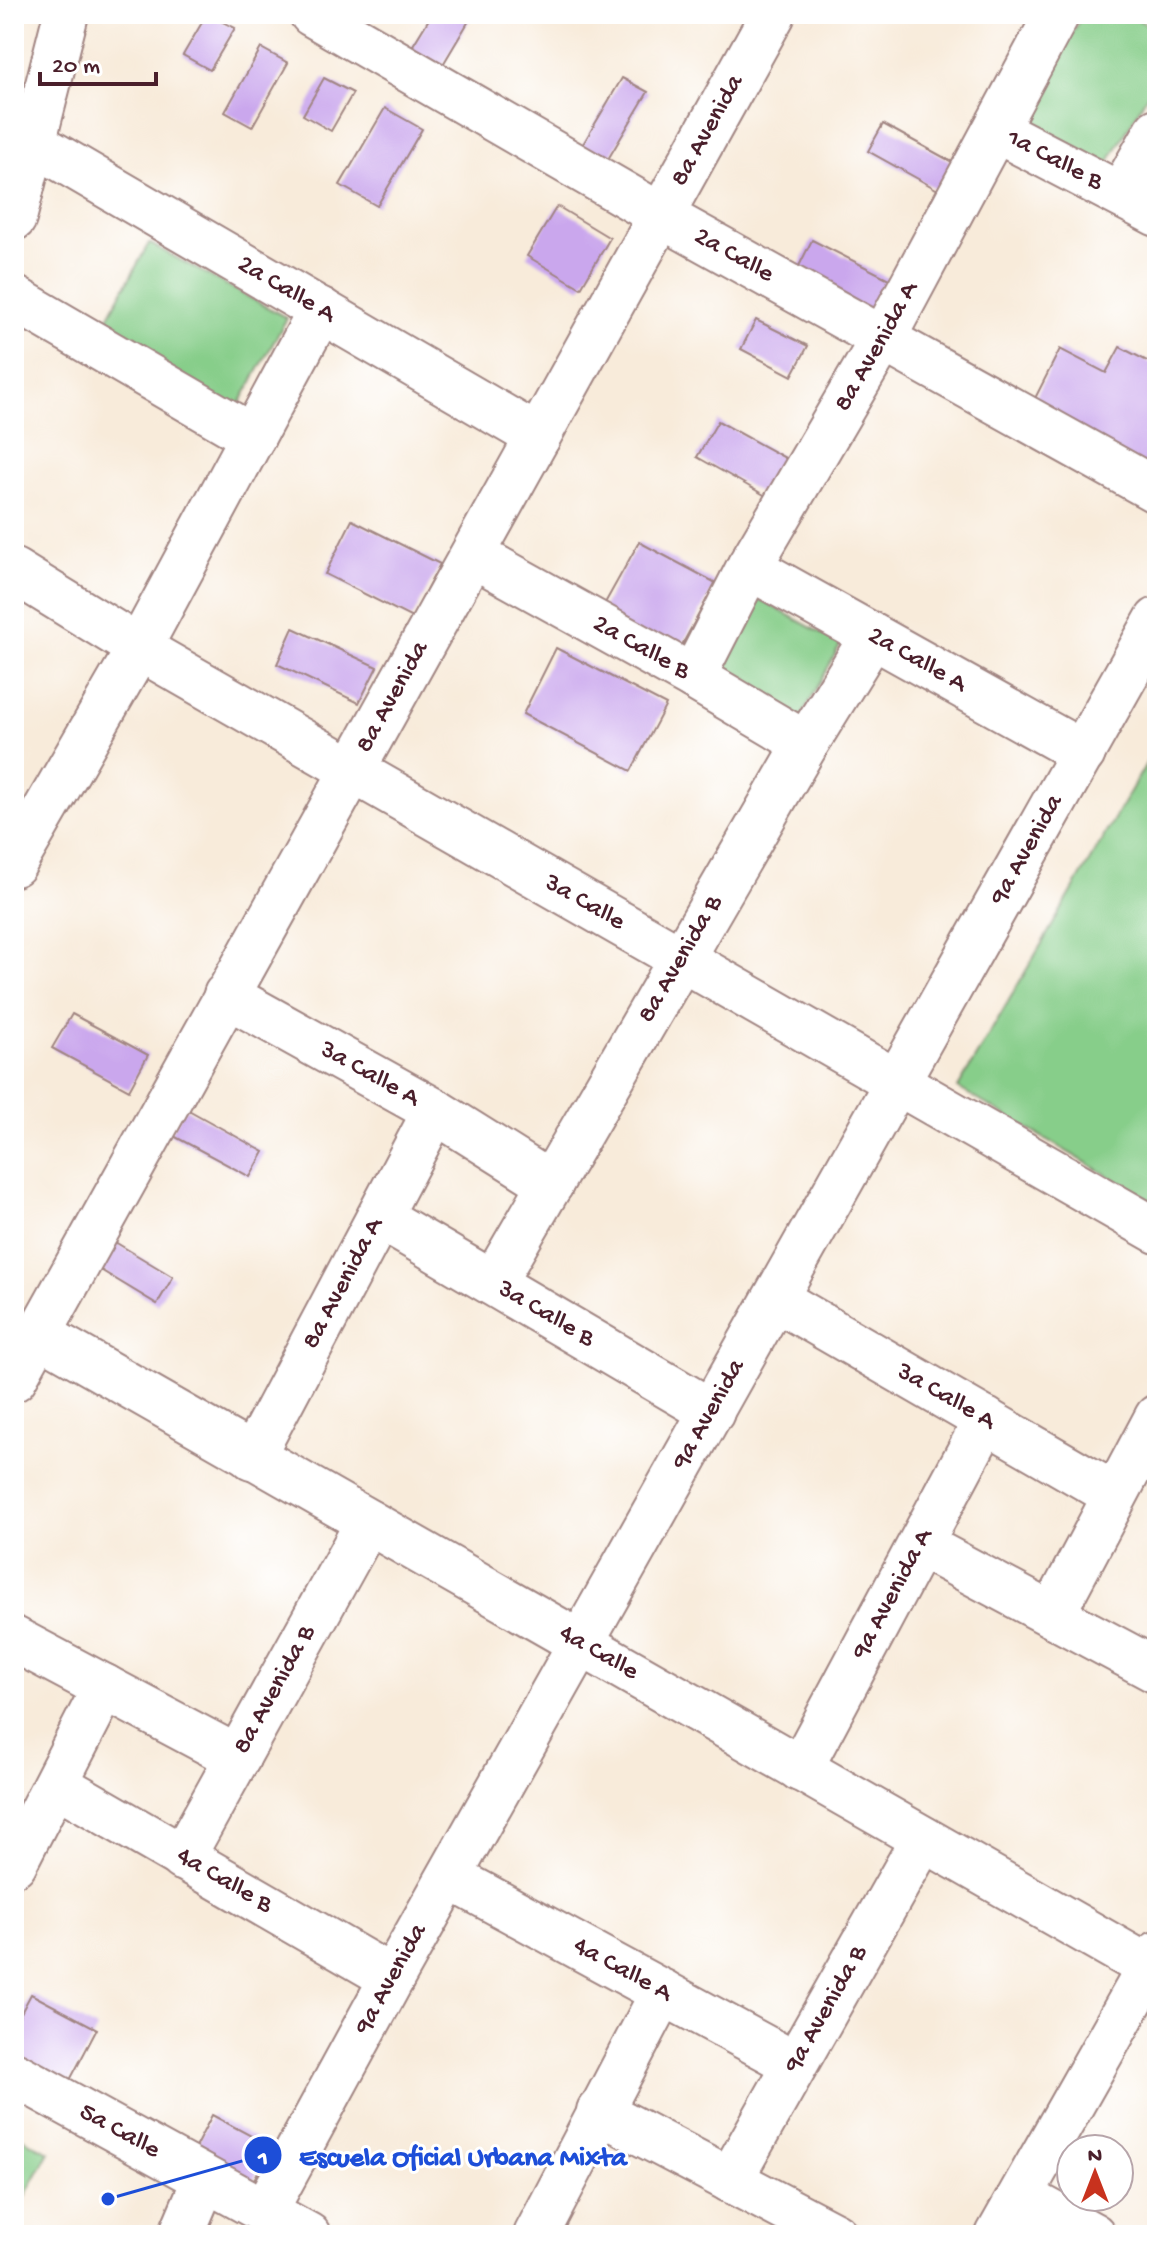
<svg xmlns="http://www.w3.org/2000/svg" width="1171" height="2249" viewBox="0 0 1171 2249" font-family="'Gochi Hand',sans-serif">
	<style>
		.green { fill: #87ce8a; stroke: #68765a; stroke-width: 2 }
		.building { fill: #caa7ed }
		.lines { fill: none; stroke-linecap: round; stroke-linejoin: round }
		.minor-casing { stroke: #a18582; stroke-width: 48 }
		.minor { stroke: #fff; stroke-width: 44 }
		.labels { text-anchor: middle; dominant-baseline: central; stroke-width: 6; stroke-linejoin: round; paint-order: stroke }
		.street-label { font-size: 26px; fill: #4a1f2b; stroke: #fff }
		.leader { fill: none; stroke: #1d4ed8; stroke-width: 3 }
		.callout-dot { fill: #1d4ed8; stroke: #fff; stroke-width: 3 }
		.mark-label { font-size: 24px; text-anchor: middle; font-weight: bold; fill: #fff }
		.callout-label { font-size: 28px; text-anchor: middle; font-weight: bold; fill: #1d4ed8; stroke: #fff; stroke-width: 6; stroke-linejoin: round; paint-order: stroke }
	</style>
	<rect width="100%" height="100%" fill="#fff"/>
	<filter id="ink" filterUnits="userSpaceOnUse"><feTurbulence type="fractalNoise" baseFrequency=".0125" numOctaves="2"/><feDisplacementMap in="SourceGraphic" scale="16" xChannelSelector="R" yChannelSelector="G"/><feConvolveMatrix kernelMatrix="1 2 1 2 8 2 1 2 1" color-interpolation-filters="sRGB"/></filter>
	<filter id="wash" filterUnits="userSpaceOnUse"><feTurbulence type="fractalNoise" baseFrequency=".006" numOctaves="4" result="noise"/><feDisplacementMap in="SourceGraphic" scale="32" xChannelSelector="R" yChannelSelector="G"/><feGaussianBlur stdDeviation="1.8" result="paint"/><feColorMatrix in="noise" values="0 0 0 0 0 0 0 0 0 0 0 0 0 0 0 0 0 1.4 0 .05"/><feComposite in="paint" operator="in"/></filter>
	<g filter="url(#wash)">
		<rect width="100%" height="100%" fill="#f8ebda"/>
		<path class="green" d="M1083,14h45l29,16v48l-51,89 -83,-47z
			M149,243l138,75 -55,100 -138,-75z
			M748,593l93,51 -53,97 -94,-52z
			M1157,745v459l-199,-116z
			M14,2134l35,18 -35,64z"/>
		<g id="blocks">
			<path class="building" d="M207,14l28,14 -25,42 -27,-15z
				M432,14h41l-38,64 -31,-18z
				M261,48l27,15 -36,64 -27,-15z
				M324,78l29,15 -22,38 -28,-16z
				M622,78l26,14 -47,79 -25,-15z
				M385,108l37,21 -45,77 -37,-21z
				M883,124l71,39 -16,27 -70,-39z
				M557,206l53,32 -29,50 -54,-32z
				M812,240l79,40 -18,35 -79,-39z
				M756,320l52,26 -16,30 -51,-27z
				M1120,347l37,19v114l-130,-66 33,-65 46,24z
				M718,421l69,38 -21,37 -69,-39z
				M352,520l88,44 -28,54 -87,-44z
				M639,542l77,41 -44,80 -77,-42z
				M293,628l84,39 -18,36 -82,-39z
				M556,648l110,57 -35,66 -108,-57z
				M72,1014l76,41 -19,35 -77,-42z
				M185,1108l79,44 -14,25 -80,-43z
				M110,1239l63,38 -16,27 -63,-38z
				M31,1994l66,35 -28,53 -55,-29v-27z
				M212,2115l60,32 -19,34 -66,-18z"/>
		</g>
	</g>
	<g filter="url(#ink)">
		<use href="#blocks" fill-opacity="0" stroke="#a18582" stroke-width="2"/>
		<g class="lines">
			<defs>
				<g id="minor">
					<path id="s1" d="M312,14l348,201 497,276"/>
					<path id="s2" d="M996,130l161,84"/>
					<path id="s3" d="M32,142l506,295"/>
					<path d="M1121,194l36,-63"/>
					<path d="M14,218l52,-204"/>
					<path d="M14,298l239,139"/>
					<path id="s4" d="M473,555l220,122 113,67"/>
					<path id="s5" d="M749,567l334,186"/>
					<path id="s6" d="M14,571l125,77 1018,583"/>
					<path id="s7" d="M693,677l56,-110 135,-230 173,-323"/>
					<path d="M14,864l125,-216 182,-338"/>
					<path id="s8" d="M226,995l209,116 116,73"/>
					<path id="s9" d="M380,1217l332,195"/>
					<path id="s10" d="M493,1283l313,-539 66,-107"/>
					<path id="s11" d="M776,1299l339,196"/>
					<path id="s12" d="M39,1334l1118,638"/>
					<path id="s13" d="M14,1379l759,-1365"/>
					<path id="s14" d="M252,1457l183,-346"/>
					<path d="M921,1545l236,126"/>
					<path d="M1052,1615l105,-198"/>
					<path d="M14,1639l224,119"/>
					<path id="s15" d="M800,1769l186,-349"/>
					<path id="s16" d="M56,1784l336,194"/>
					<path id="s17" d="M182,1858l186,-336"/>
					<path d="M14,1864l91,-177"/>
					<path id="s18" d="M450,1877l345,187"/>
					<path id="s19" d="M14,2074l294,161"/>
					<path d="M599,2111l236,124"/>
					<path id="s20" d="M730,2180l193,-341"/>
					<path d="M1021,2196l72,39"/>
					<path id="s21" d="M265,2211l127,-233 765,-1358"/>
					<path d="M181,2235l23,-54"/>
					<path d="M536,2235l127,-243"/>
					<path d="M998,2235l159,-281"/>
				</g>
			</defs>
			<use href="#minor" class="minor-casing"/>
			<use href="#minor" class="minor"/>
		</g>
	</g>
	<g class="labels">
		<g class="street-label">
			<text stroke="none"><textPath href="#s13" startOffset="1428">8a Avenida</textPath></text>
			<text stroke="none"><textPath href="#s2" startOffset="66">1a Calle B</textPath></text>
			<text stroke="none"><textPath href="#s1" startOffset="486">2a Calle</textPath></text>
			<text stroke="none"><textPath href="#s3" startOffset="294">2a Calle A</textPath></text>
			<text stroke="none"><textPath href="#s7" startOffset="378">8a Avenida A</textPath></text>
			<text stroke="none"><textPath href="#s4" startOffset="192">2a Calle B</textPath></text>
			<text stroke="none"><textPath href="#s5" startOffset="192">2a Calle A</textPath></text>
			<text stroke="none"><textPath href="#s13" startOffset="780">8a Avenida</textPath></text>
			<text stroke="none"><textPath href="#s21" startOffset="1560">9a Avenida</textPath></text>
			<text stroke="none"><textPath href="#s6" startOffset="660">3a Calle</textPath></text>
			<text stroke="none"><textPath href="#s10" startOffset="374">8a Avenida B</textPath></text>
			<text stroke="none"><textPath href="#s8" startOffset="164">3a Calle A</textPath></text>
			<text stroke="none"><textPath href="#s14" startOffset="196">8a Avenida A</textPath></text>
			<text stroke="none"><textPath href="#s9" startOffset="192">3a Calle B</textPath></text>
			<text stroke="none"><textPath href="#s11" startOffset="196">3a Calle A</textPath></text>
			<text stroke="none"><textPath href="#s21" startOffset="912">9a Avenida</textPath></text>
			<text stroke="none"><textPath href="#s15" startOffset="198">9a Avenida A</textPath></text>
			<text stroke="none"><textPath href="#s12" startOffset="644">4a Calle</textPath></text>
			<text stroke="none"><textPath href="#s17" startOffset="192">8a Avenida B</textPath></text>
			<text stroke="none"><textPath href="#s16" startOffset="194">4a Calle B</textPath></text>
			<text stroke="none"><textPath href="#s18" startOffset="196">4a Calle A</textPath></text>
			<text stroke="none"><textPath href="#s21" startOffset="264">9a Avenida</textPath></text>
			<text stroke="none"><textPath href="#s20" startOffset="196">9a Avenida B</textPath></text>
			<text stroke="none"><textPath href="#s19" startOffset="120">5a Calle</textPath></text>
		</g>
	</g>
	<path class="leader" d="M108 2199L263 2155"/>
	<g class="callout-dot">
		<circle cx="108" cy="2199" r="8"/>
		<circle cx="263" cy="2155" r="20"/>
	</g>
	<g class="mark-label">
		<text x="263" y="2164">1</text>
	</g>
	<g class="callout-label">
		<text x="463" y="2165">Escuela Oficial Urbana Mixta</text>
	</g>
	<rect width="1171" height="2249" fill="none" stroke="#fff" stroke-width="48"/>
	<g transform="translate(1095 2173)"><circle r="38" fill="#ffffff" stroke="#b7a5aa" stroke-width="2"/>
	<path d="M0-6L14 30L0 20L-14 30Z" fill="#c8321e"/>
	<text y="-12" font-size="22" font-weight="bold" text-anchor="middle" fill="#4a1f2b">N</text>
	</g>
	<path d="M40 72v12h116v-12" fill="none" stroke="#4a1f2b" stroke-width="4"/>
	<text x="52" y="72" font-size="24" fill="#4a1f2b" stroke="#ffffff" stroke-width="6" paint-order="stroke">20 m</text>
</svg>
